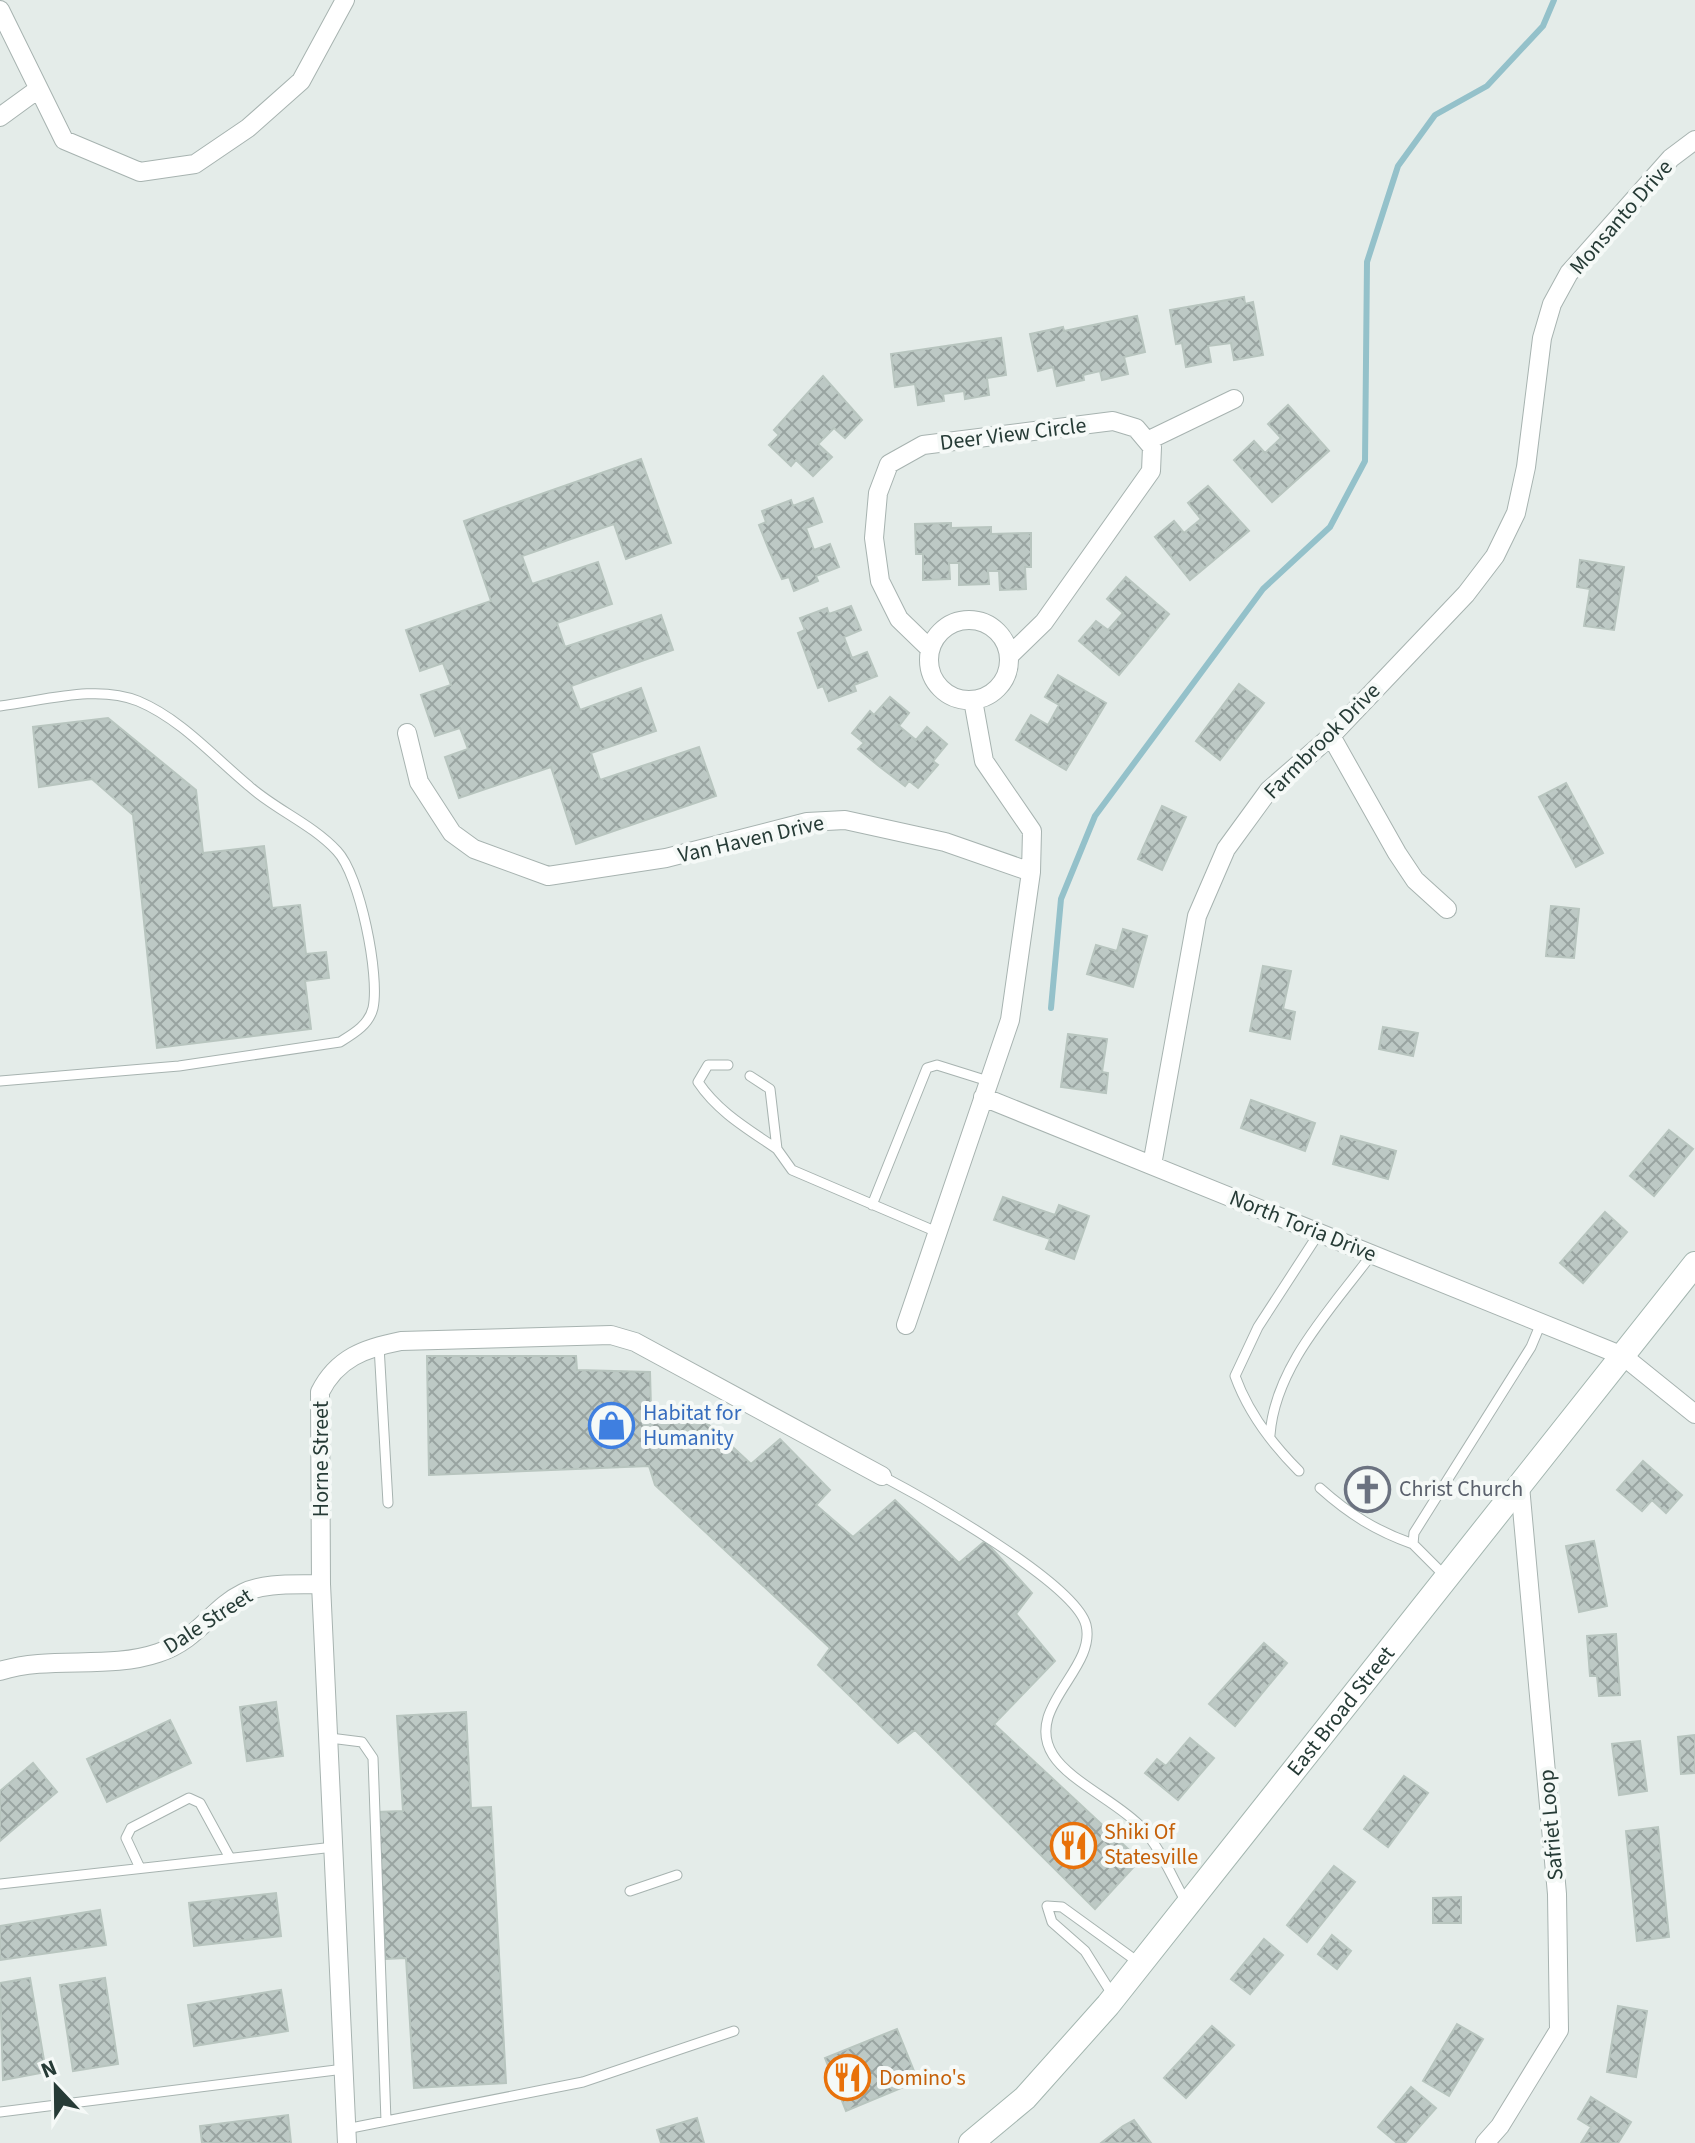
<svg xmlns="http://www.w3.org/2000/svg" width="1695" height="2143" viewBox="0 0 1695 2143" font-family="'Source Sans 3',sans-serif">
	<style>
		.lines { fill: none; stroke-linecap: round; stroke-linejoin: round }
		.stream { stroke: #94c1ca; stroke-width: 6 }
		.building { fill: url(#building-cross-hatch); stroke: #b8c5bf; stroke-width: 2 }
		.lane-casing { stroke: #a7b3b0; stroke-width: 11 }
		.street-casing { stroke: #a7b3b0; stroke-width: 20 }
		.secondary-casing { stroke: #a4b6b0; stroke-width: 26 }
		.lane { stroke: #fff; stroke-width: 9 }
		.street { stroke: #fff; stroke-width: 18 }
		.secondary { stroke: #fff; stroke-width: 24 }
		.labels { text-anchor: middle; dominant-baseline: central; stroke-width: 8; stroke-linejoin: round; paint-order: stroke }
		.street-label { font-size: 22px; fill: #263b36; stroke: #f5f9f7 }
		.shop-label { font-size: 22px; fill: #366cbe; stroke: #f5f9f7; text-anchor: start }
		.worship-label { font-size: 22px; fill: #5b616d; stroke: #f5f9f7; text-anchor: start }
		.food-label { font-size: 22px; fill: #c56008; stroke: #f5f9f7; text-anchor: start }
	</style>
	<defs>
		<pattern id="building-cross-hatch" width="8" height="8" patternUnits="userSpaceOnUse" patternTransform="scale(2)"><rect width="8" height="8" fill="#bdc9c5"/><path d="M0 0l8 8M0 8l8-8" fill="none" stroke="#99a4a1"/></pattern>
	</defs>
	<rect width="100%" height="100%" fill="#e4ece9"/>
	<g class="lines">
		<path class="stream" d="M1051,1008l10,-109 34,-83 168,-227 67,-62 35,-66 2,-199 31,-96 37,-51 52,-29 56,-60 11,-26"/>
	</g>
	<path class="building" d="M1244,297l1,7 8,-2 10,53 -29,5 -3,-17 -23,3 3,16 -25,5 -4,-24 -6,1 -6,-34z
		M1137,316l8,36 -21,5 4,17 -26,6 -2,-9 -17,4 1,5 -27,6 -4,-19 -15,4 -8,-37 33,-7 1,4z
		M1001,338l5,37 -19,3 2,17 -24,4 -1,-8 -21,3 1,7 -26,4 -3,-21 -20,3 -4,-33z
		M823,376l39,44 -17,18 -11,-10 -16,16 14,13 -19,19 -17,-16 -5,6 -22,-21 10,-10 -5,-5z
		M1288,405l41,46 -57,51 -38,-42 20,-19 11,12 16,-15 -13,-14z
		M641,459l30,84 -45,16 -12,-35 -92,32 10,28 66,-22 14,42 -55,19 8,24 96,-32 12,35 -102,36 9,24 61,-22 15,43 -65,22 9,27 99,-33 17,49 -140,48 -25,-77 -92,31 -14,-41 23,-8 -8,-21 -25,8 -14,-41 30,-10 -8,-22 -23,8 -14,-41 85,-29 -27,-80z
		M1208,486l41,45 -59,49 -35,-43 19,-16 10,12 17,-14 -13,-16z
		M813,498l9,24 -16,6 8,22 16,-6 9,23 -23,9 2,5 -24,10 -5,-14 -7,2 -13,-29 -10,-25 7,-3 -4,-11 29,-11 2,6z
		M951,523v5l40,-1v7l40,-1v34h-6l1,22 -26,1 -1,-19h-11l1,13 -30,1v-22h-10l1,16 -27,1v-26h-7l-1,-30z
		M1580,560l44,7 -10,63 -30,-4 6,-37 -13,-2z
		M1126,577l43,37 -50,61 -40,-34 17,-20 12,9 15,-17 -16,-14z
		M851,606l10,24 -17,7 8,21 15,-6 10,24 -23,9 2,6 -27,10 -6,-15 -5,2 -20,-55 7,-3 -5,-12 27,-10 2,6z
		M1058,675l48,28 -40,67 -50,-30 15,-25 17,10 11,-20 -14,-8z
		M1239,684l25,19 -44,57 -24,-19z
		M890,697l19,16 -10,13 17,14 11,-13 20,17 -14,17 5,4 -20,23 -9,-7 -4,5 -25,-19 -22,-18 6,-6 -12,-10 18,-22 4,4z
		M108,718l88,72 7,63 61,-7 8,62 28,-3 6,49 20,-2 3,26 -24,3 6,48 -154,19 -24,-233 -41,-36 -53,8 -6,-60z
		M1566,783l37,70 -27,14 -37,-70z
		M1162,806l24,11 -24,53 -24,-11z
		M1551,906l28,3 -5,49 -28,-2z
		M1123,929l24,7 -14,51 -46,-13 9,-29 21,6z
		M1263,966l28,5 -8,38 12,3 -5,27 -40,-8z
		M1383,1027l35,6 -5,23 -34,-7z
		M1068,1034l39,5 -5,33 6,1 -2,20 -45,-6z
		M1251,1100l64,23 -10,28 -64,-23z
		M1669,1130l24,19 -39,47 -24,-20z
		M1341,1136l55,15 -8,28 -55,-15z
		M1003,1197l52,18 4,-10 30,11 -15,43 -28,-10 4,-10 -56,-19z
		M1605,1212l22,20 -44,51 -23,-20z
		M427,1356h149l1,14 73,2 1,37 43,2 57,53 29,-25 50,51 -14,15 37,32 42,-37 64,63 26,-22 47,52 -16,21 39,47 -61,63 146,136 -45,49 -180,-179 -17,13 -80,-78 12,-17 -175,-163 -6,-19 -220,9z
		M1643,1461l39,34 -16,18 -14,-13 -10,11 -25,-21z
		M1594,1541l13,65 -28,6 -13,-66z
		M1616,1634l4,61 -21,1 -2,-20h-7l-3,-40z
		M1264,1643l23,20 -52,63 -26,-22z
		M276,1702l7,54 -36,5 -7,-54z
		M466,1712l5,96 20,-1 15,276 -92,5 -8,-130 -21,1 -8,-147 26,-1 -6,-95z
		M170,1720l21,43 -84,39 -20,-43z
		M1695,1735v38l-14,1 -3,-37z
		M1190,1738l24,20 -36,42 -33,-27 12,-14 9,7z
		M1640,1741l7,50 -28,4 -7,-51z
		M33,1763l24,29 -57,49v-50z
		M1404,1776l24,17 -40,54 -24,-18z
		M1658,1827l11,110 -32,4 -11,-110z
		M1334,1866l21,16 -48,60 -20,-17z
		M276,1893l5,43 -87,10 -5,-43z
		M1461,1897v26h-28v-25z
		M100,1910l6,35 -106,15v-34z
		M1332,1935l19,16 -14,18 -19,-15z
		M1264,1939l19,16 -33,39 -19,-15z
		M30,1978l16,94 -43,8 -3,-97z
		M105,1978l13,86 -45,7 -13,-86z
		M281,1990l7,41 -94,15 -6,-41z
		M1618,2006l29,5 -11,66 -29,-5z
		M1457,2024l26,15 -34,57 -26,-15z
		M1212,2026l22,19 -48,53 -22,-20z
		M897,2029l21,52 -72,30 -21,-53z
		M1411,2087l25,21 -31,35h-8l-19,-16z
		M1591,2097l40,25 -13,21h-37l10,-16 -13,-8z
		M288,2115l3,28h-89l-2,-17z
		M697,2118l7,25h-43l-4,-13z
		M1134,2120l17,23h-50l22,-17z"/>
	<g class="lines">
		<defs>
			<path id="lane" d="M0,706c43,-5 97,-22 138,-5 43,18 76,56 111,85 27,24 63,38 88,65 23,24 43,125 36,157 -4,17 -20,26 -33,34l-161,24 -179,15
				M728,1065h-20l-10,17c20,30 50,47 79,67
				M750,1076l20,13 7,60 15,21 145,62
				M872,1205l55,-137 10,-3 51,16
				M379,1346l9,157
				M1270,1435c5,-69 62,-127 102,-181
				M1299,1471c-27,-27 -51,-59 -64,-95l23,-49 61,-94
				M882,1476c42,22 193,107 204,149 11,44 -63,83 -33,130 17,27 68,49 89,73 19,21 30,50 44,74
				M1320,1488c29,26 56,43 93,56
				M1446,1577l-33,-33 1,-11 117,-186 10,-24
				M330,1738l32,4 11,16 13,363
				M140,1868l-14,-30 5,-10 58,-30 11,5 30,55
				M0,1884l334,-37
				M630,1891l47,-16
				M1112,1994l-27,-43 -33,-29 -5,-16 15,1 76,55
				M0,2112l344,-43
				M346,2129l237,-47 151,-51"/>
			<path id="street" d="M0,10l64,130 76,32 55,-8 53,-36 53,-47 44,-81
				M0,117l37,-27
				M1147,441l87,-42
				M929 660a40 40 0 1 1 80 0a40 40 0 1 1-80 0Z
				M930,649l-31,-30 -19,-38 -6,-43 4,-45 11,-29 34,-19 190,-24 23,7 16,19 -1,24 -107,151 -35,34
				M973,700l11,61 48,70 -1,41
				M407,733l12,49 33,51 22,16 74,27 118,-18 141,-36 38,-2 100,22 86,30 -21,148 -104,305
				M1331,736l66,117 18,27 32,29
				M983,1097l640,259 72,58
				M1152,1165l45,-249 29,-67 43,-59 62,-54 135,-142 29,-38 21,-43 10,-46 16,-129 10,-34 17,-31 102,-115 24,-18
				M0,1671c51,-16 108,-1 158,-18 40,-13 54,-45 85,-60 22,-11 54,-8 78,-9
				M347,2143l-26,-559 -1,-192c17,-34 45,-44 81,-51l210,-6 24,7 247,134
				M1485,2143l15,-17 59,-96 -2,-136 -37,-408"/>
			<g id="secondary">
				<path id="s1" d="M971,2143l54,-45 83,-93 587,-741"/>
			</g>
		</defs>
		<use href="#lane" class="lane-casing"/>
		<use href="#street" class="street-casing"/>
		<use href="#secondary" class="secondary-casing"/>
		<use href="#lane" class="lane"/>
		<use href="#street" class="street"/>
		<use href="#secondary" class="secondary"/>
	</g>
	<defs>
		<symbol id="shop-ring" viewBox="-11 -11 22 22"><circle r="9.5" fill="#f5f9f7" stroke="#3f7fe0" stroke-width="1.5"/><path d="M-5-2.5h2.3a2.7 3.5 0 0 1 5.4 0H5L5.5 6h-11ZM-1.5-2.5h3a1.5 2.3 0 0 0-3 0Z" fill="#3f7fe0"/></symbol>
		<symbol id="church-ring" viewBox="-11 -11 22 22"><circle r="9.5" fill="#f5f9f7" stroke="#6b7280" stroke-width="1.5"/><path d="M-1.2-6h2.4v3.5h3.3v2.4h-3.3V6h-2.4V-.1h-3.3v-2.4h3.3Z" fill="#6b7280"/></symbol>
		<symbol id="restaurant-ring" viewBox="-11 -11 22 22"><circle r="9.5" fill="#f5f9f7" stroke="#e8710a" stroke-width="1.5"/><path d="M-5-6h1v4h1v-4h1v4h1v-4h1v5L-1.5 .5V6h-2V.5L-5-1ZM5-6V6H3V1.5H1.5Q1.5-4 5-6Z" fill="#e8710a"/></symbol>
	</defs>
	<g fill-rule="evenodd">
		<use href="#shop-ring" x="586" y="1400" width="51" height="51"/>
		<use href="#church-ring" x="1342" y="1464" width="51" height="51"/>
		<use href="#restaurant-ring" x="1048" y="1820" width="51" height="51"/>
		<use href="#restaurant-ring" x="822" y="2052" width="51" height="51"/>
	</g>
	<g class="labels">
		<g class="street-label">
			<text transform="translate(1621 217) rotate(-49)">Monsanto Drive</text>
			<text transform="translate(1013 434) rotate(-7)">Deer View Circle</text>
			<text transform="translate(1322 741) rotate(-45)">Farmbrook Drive</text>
			<text transform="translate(751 839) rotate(-13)">Van Haven Drive</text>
			<text transform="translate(1303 1226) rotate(22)">North Toria Drive</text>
			<text transform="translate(321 1459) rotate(-90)">Horne Street</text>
			<text transform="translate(208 1621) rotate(-33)">Dale Street</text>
			<text stroke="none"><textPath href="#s1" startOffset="570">East Broad Street</textPath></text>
			<text transform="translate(1551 1825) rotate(-95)">Safriet Loop</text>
		</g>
		<g class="shop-label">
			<text x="643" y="1413">Habitat for<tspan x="643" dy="25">Humanity</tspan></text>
		</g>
		<g class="worship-label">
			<text x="1399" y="1489">Christ Church</text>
		</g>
		<g class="food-label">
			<text x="1104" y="1832">Shiki Of<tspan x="1104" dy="25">Statesville</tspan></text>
			<text x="879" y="2078">Domino's</text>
		</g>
	</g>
	<g transform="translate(56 2087) rotate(338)" stroke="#f5f9f7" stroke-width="6" paint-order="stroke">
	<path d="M0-6L14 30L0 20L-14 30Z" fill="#263b36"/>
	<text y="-12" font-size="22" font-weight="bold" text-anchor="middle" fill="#263b36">N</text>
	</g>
</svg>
